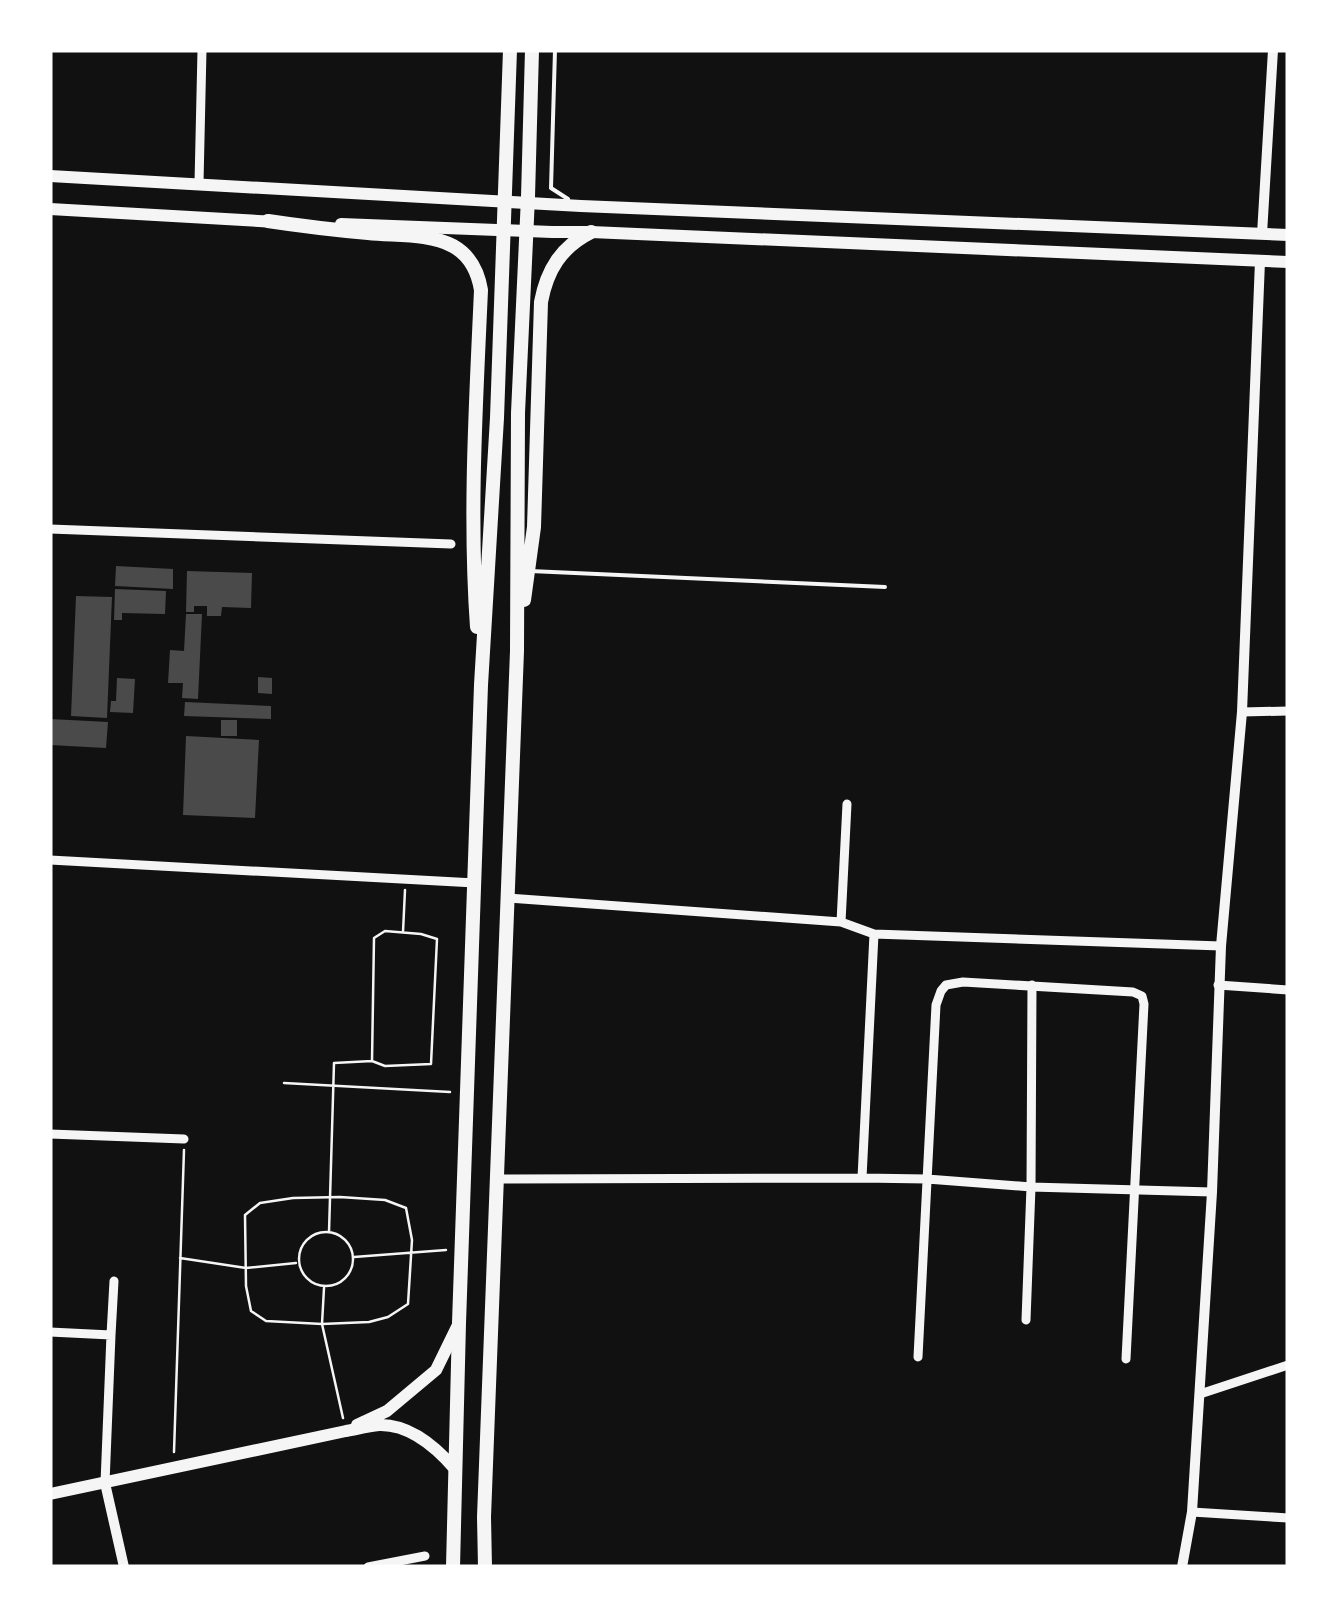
<svg xmlns="http://www.w3.org/2000/svg" width="1338" height="1617" viewBox="0 0 1338 1617" font-family="'Fira Sans Condensed',sans-serif">
	<style>
		.building { fill: #4a4a4a }
		.lines { fill: none; stroke-linecap: round; stroke-linejoin: round }
		.path { stroke: #f5f5f5; stroke-width: 2.5 }
		.service { stroke: #f5f5f5; stroke-width: 4 }
		.minor { stroke: #f5f5f5; stroke-width: 9 }
		.tertiary { stroke: #f5f5f5; stroke-width: 10 }
		.secondary { stroke: #f5f5f5; stroke-width: 12 }
		.primary { stroke: #f5f5f5; stroke-width: 14 }
	</style>
	<rect width="100%" height="100%" fill="#111"/>
	<path class="building" d="M116,566l57,3v20l-58,-3z
		M187,571l65,2 -1,35 -29,-1 -1,9h-14v-10h-13v6h-8z
		M115,589l51,2 -1,23 -43,-1v7h-8z
		M76,596l36,1 -5,121 -36,-2z
		M186,614h16l-4,85 -16,-1 1,-15h-15l2,-33 14,1z
		M258,677l14,1v16l-14,-1z
		M117,678l18,1 -2,34 -23,-1 1,-11h5z
		M185,702l86,4v13l-87,-3z
		M50,719l58,3 -2,26 -56,-3z
		M221,720h16v16h-16z
		M186,736l73,4 -4,78 -72,-3z"/>
	<g class="lines">
		<path class="path" d="M385,931l36,3 16,5 -6,125 -46,2 -13,-5 2,-123z
			M403,932l2,-42
			M284,1083l166,9
			M340,1197l45,3 21,8 6,32 -4,64 -20,13 -19,5 -47,2 -56,-3 -15,-10 -5,-25 -1,-71 15,-12 33,-5z
			M299 1259a27 27 0 1 1 54 0a27 27 0 1 1-54 0Z
			M329,1232l5,-169 38,-2
			M354,1257l92,-7
			M180,1258l66,10 50,-5
			M324,1288l-2,36 21,94
			M174,1452l10,-302"/>
		<path class="service" d="M555,50l-4,138 17,11
			M530,571l355,16"/>
		<path class="minor" d="M199,183l3,-133
			M50,529l401,15
			M1242,712l46,-1
			M50,860l425,23
			M507,898l334,24 33,12 347,12
			M841,922l6,-118
			M1218,985l70,5
			M50,1134l134,5
			M862,1178l65,1 104,8 181,5
			M497,1179l365,-1 12,-244
			M1026,1320l5,-133 1,-202
			M50,1332l61,3 -6,148
			M111,1335l3,-54
			M918,1357l18,-352 5,-14 5,-6 17,-3 170,10 9,4 2,8 -18,355
			M1200,1394l88,-29
			M1192,1512l96,6
			M368,1567l57,-11"/>
		<path class="tertiary" d="M1262,234l11,-184
			M105,1483l19,84
			M1182,1567l10,-55 20,-320 9,-246 21,-234 18,-451"/>
		<path class="secondary" d="M50,176l531,30 707,29
			M50,209l226,13
			M341,224l211,8h39l697,30
			M357,1425l30,-14 49,-41 21,-43
			M50,1494l296,-63c11,-2 22,-5 33,-6 31,-1 57,22 76,44"/>
		<path class="primary" d="M268,221c33,5 67,9 100,12 27,3 61,0 85,13 18,10 25,26 28,44 -5,113 -12,225 -4,337
			M524,600l10,-73 7,-225c6,-32 20,-55 50,-70
			M453,1567l6,-244 22,-638 16,-267 13,-368
			M485,1567l-1,-50 33,-866 1,-238 10,-216 4,-147"/>
	</g>
	<rect width="1338" height="1617" fill="none" stroke="#ffffff" stroke-width="105"/>
</svg>
